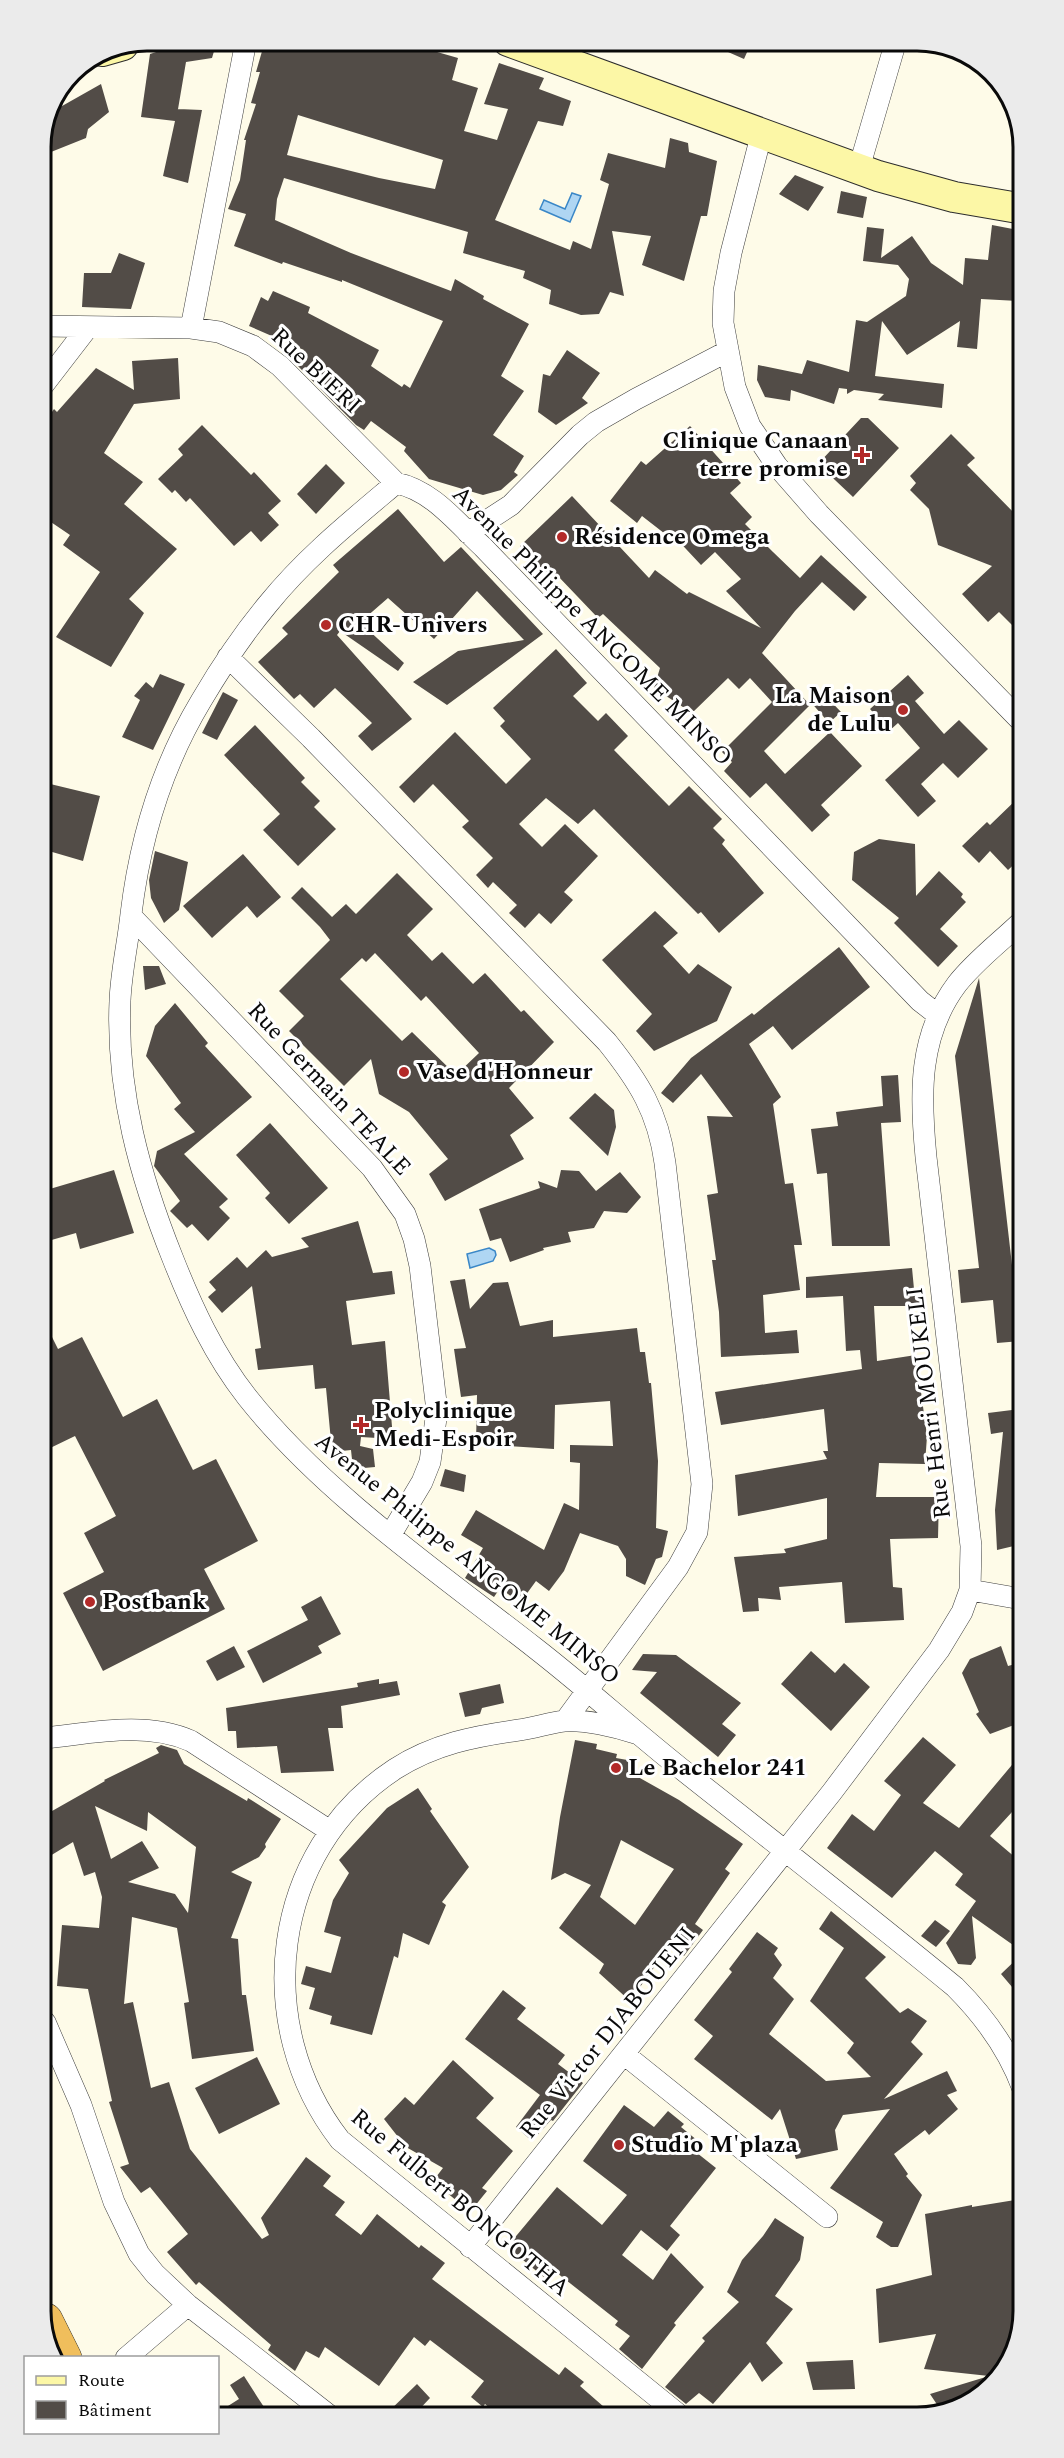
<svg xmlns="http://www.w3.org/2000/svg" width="1064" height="2458" viewBox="0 0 1064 2458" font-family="Spectral,serif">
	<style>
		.water { fill: #afd6f3; stroke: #3a87c7; stroke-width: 1.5 }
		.building { fill: #524c47; fill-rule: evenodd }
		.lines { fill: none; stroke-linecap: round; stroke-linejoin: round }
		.minor-casing { stroke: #3d3d3d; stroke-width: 22 }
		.secondary-casing { stroke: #2c2c2c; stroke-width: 32 }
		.trunk-casing { stroke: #1b1b1b; stroke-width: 34 }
		.minor { stroke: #fff; stroke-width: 21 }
		.secondary { stroke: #fcf7a6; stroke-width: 30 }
		.trunk { stroke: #f0be5c; stroke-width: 33 }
		.poi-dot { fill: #b32a29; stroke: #fff; stroke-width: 2 }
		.labels { text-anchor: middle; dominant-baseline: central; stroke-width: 6; stroke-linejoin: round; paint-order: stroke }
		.street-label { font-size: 24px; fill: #0a0a0a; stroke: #fff }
		.poi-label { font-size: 24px; font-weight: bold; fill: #0a0a0a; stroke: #fff; text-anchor: start }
		.rim { fill: none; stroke: #0a0a0a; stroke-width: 3 }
	</style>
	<rect width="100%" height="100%" fill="#fefbe8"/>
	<path class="water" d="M572,193l9,3 -11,26 -30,-13 4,-9 21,9z
		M489,1248l6,3 1,4 -3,6 -23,7 -3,-14z"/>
	<path class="building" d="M190,41h27l-5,17 -26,4 -9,53 1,-6 24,1 -14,73 -25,-7 12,-55 -34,-4 9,-63z
		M265,41h134l59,17 -6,22 26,8 -14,43 33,9 11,-31 -24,-5 15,-41 45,15 -5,11 32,12 -8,25 -25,-5 -43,99 75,30 3,-9 18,8 18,-65 -9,-4 8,-27 57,15 5,-30 18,5 1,9 28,9 -10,55h-6l-17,65 -42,-16 9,-29 -39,-5 12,65 -14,-4 -11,22 -18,1 -32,-11 2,-14 -28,-12 2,-7 -62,-18 5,-21 -184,-54 -7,21 -2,21 76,33 100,38 4,-12 29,17 -1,3 46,25 -28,52 23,15 -31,44 31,21 -10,16 4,3 -17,15 -18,5 -54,-16 -25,-28 2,-4 -35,-26 -7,9 -8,-5 -62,-63 10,-12 -55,-24 12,-29 7,4 5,-10 37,16 -2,6 71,37 -8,16 31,21 2,-3 6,4 33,-67 -101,-41v2l-59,-20 -1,2 -48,-18 12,-32 -18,-5 12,-29 6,-40h-2l12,-36 -5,-1 9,-31h-4zM298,115l145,45 -8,29 -56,-11 -92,-23z
		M703,41h49l-8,18z
		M101,84l8,28 -21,17 -2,9 -45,18v-15l14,-31z
		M795,175l29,12 -16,24 -29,-17z
		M841,191l26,6 -4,21 -26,-5z
		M992,225l26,5v71l-37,-2 -4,50 -20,-2 3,-26 -53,34 -25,-34 -7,55 69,8 -2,24 -64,-8 6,-6 -30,-4 -7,4v-5l-8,-1 -5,16 -43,-14 -1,11 -25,-4 -8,-17 1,-15 44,9 5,-14 42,12 7,-52 11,2 39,-26 3,-17 -11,-14 -35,-4 4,-34 17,2 -3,29 31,-22 19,27 32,22 2,-27 23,2z
		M119,253l26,10 -14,46 -49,-2 2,-34h27z
		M567,350l33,23 -18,25 6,5 -32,22 -18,-13 5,-38 7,2z
		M178,358l2,41 -46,5 -30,49 39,29 -19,22 53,45 -48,50 15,14 -33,54 -55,-30 44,-65 -37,-27 7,-10 -28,-19 -1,-88 13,-19 3,3 39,-44 38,22 -2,-29z
		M861,418h7l31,30 -46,49 -35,-33z
		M202,425l49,50 3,-3 27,29 -13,12 11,12 -18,17 -10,-11 -17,15 -44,-48 -4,4 -11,-12 -3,3 -14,-14 25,-24 -5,-6z
		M690,426l51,57 -11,10 22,24 -7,7 28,28 27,26 21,-23 46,42 -13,14 -32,-29 -27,29 -33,42 48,52 -46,46 21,23 45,-42 32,34 -41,39 9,10 -18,17 -46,-49 -16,15 -26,-27 8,-9 -10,-10 50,-50 -22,-24 -11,11 -11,-11 -36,35 -38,-25 6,-20 -57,-54 -5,4 -42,-44 -5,5 -31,-33 52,-50 77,82 6,-8 32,24 2,-2 72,36 -35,-37 15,-12 -26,-27 -14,13 -29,-31 -3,3 -27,-21 -5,7 -27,-22 31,-40 5,4z
		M951,434l24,24 -8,7 52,53v114l-20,-20 -11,10 -26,-28 30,-28 -54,-21 -9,-36 -19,-19 6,-7 -6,-7z
		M326,464l19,19 -29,31 -19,-20z
		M398,509l46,53 17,-15 82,87 -96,71 -34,-23 45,-31 66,-11 -47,-49 -43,48 -46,-41 -23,20 4,3 -5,5 40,37 -6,8 -58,-40 -3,4 75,84 -40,32 -14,-15 14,-13 -37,-35 -21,20 -14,-14 -6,5 -36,-37 30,-28 -6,-6 57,-56 -6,-7z
		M556,649l31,34 -14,13 25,25 8,-8 22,23 -14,14 55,56 20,-20 33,33 -9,9 12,12 -3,4 42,49 -45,40 -18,-21 -3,2 -104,-105 -16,15 -32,-26 -27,26 23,23 23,-23 33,32 -34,36 9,8 -22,24 -12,-11 -14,15 -16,-15 8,-8 -24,-23 -5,6 -12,-13 17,-17 -31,-31 7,-6 -36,-37 -19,19 -15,-16 56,-55 51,52 25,-25 -31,-33 5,-5 -12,-13z
		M160,674l25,10 -32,66 -31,-13 18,-37 -6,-4 12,-14 7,6z
		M908,675l16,18 -9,8 29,33 15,-14 29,29 -30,29 -15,-15 -22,21 15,17 -18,16 -33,-37 35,-32 -22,-25 -9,8 -19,-22z
		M820,690l21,22 -12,11 -20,-23z
		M223,692l15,8 -21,40 -15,-7z
		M255,725l50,53 -4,4 19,19 -6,6 22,22 -38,37 -35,-36 17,-16 -56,-59z
		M42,782l58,14 -17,65 -41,-12z
		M1020,796v63l-12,11 -18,-19 -11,12 -17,-17 25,-24 3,3z
		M879,839l36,5 1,52 23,-25 24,23 -2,3 5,5 -26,27 18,17 -20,21 -44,-44 5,-5 -47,-38 2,-28z
		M155,851l33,11 -9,48 -15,13 -13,-25 -2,-18z
		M243,854l38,43 -24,21 -10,-12 -35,32 -29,-32z
		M397,873l36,36 -26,26 25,26 10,-9 31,32 12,-11 36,39 3,-2 30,32 -45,46 25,30 -24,17 14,24 -79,42 -16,-27 19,-15 -39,-47 -30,-18 -8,-35 -27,27 -55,-55 15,-15 -25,-25 51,-51 -10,-13 -29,-29 11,-11 30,30 14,-13 10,10zM375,953l46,48 5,-5 53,57 -23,22 -44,-43 -10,9 -62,-62 22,-21 4,4z
		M655,911l23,22 -15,13 26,28 9,-10 34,23 -15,34 -63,30 -18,-20 16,-17 -50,-54z
		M839,947l31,40 -78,63 -19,-24 -24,18 32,53 -8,7 12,80 8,-1 9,62h-8l6,45 -37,5 2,38 32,-3 2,23 -78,4 -2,-45 -7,-52h4l-9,-65 11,-2 -11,-77 26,1 -32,-43 -28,29 -12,-10 30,-35 61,-45 2,2z
		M143,966h16l7,18 -21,6z
		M979,978l33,287 9,-1v77l-24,2 -4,-43 -32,3 -3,-33 21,-2 -24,-212z
		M175,1003l33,40 -3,3 47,51 -68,57 44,45 -9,8 11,11 -22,23 -16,-17 -5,4 -17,-17 10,-10 -26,-35 3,-15 38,-19 -21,-23 7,-6 -35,-47 9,-30z
		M898,1075l3,47 -20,1 9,123h-58l-5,-73 -10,1 -6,-45 27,-3 -2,-14 47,-6 -2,-30z
		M595,1093l19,17 2,17 -8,29 -39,-38z
		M270,1123l58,65 -39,36 -24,-26 5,-5 -34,-38z
		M114,1170l20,63 -54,16 -4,-16 -28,8 -5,-15v-35z
		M561,1170l18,1 17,20 24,-19 21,25 -14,16 -23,-2 -10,17 -26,4 3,10 -28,6 1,2 -34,12 -9,-24 -11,3 -11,-32 61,-21 -2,-7 19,7z
		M358,1221l15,52 19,-2 3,23 -49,7 6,44 33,-4 8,98 -32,-2 -1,9 13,3 2,18 -22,2 -2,-19 -19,2 -6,-64 -11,1 -2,-24 -55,5 -3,-21 6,-1 -9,-62 -30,27 -14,-16 8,-7 -7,-8 28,-25 10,11 19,-18 6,7 37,-10 -8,-9z
		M912,1268l2,21h6l1,17h-47l3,55 39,-6 11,81 -2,28 -46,-1 -3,34h63l-1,41 -48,1 3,48 9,1 2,32 -59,3 -3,-41 -63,5 2,13 -23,-2 1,13 -16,1 -9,-55 52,-4 -2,-4 43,-10v-41l-89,18 -3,-41 92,-16 -4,-8h5l-4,-42 -103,16 -6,-33 147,-23 -2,-19 -14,1 -3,-55 -37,2v-21z
		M465,1279l5,30 23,-26 15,-1 12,44 33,-6v17l84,-9 3,24h5l4,31h2l7,78 -2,67 12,3 -6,26 -6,2 -11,26 -19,-9v-17l-8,-13 -38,-13 -16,38 -15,20 -13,-10 -16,22 -20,-15 -6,9 -29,-19 18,-30 -22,-13 15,-25 68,40 20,-47 15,7 1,-47 -10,-1v-17l43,1 -3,-45 -55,4 -1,44 -78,-5 1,-49 -16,2 -7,-48 12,-1 -16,-67z
		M44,1321l14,28 24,-12 41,80 34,-18 36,71 23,-11 42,82 -54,28 21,40 -122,62 -40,-78 41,-21 -20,-39 32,-17 -41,-80 -31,15z
		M1021,1409l1,135 -25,6 -2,-40 8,-78 -12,2 -3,-21z
		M445,1469l21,6 -2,17 -24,-6z
		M321,1596l20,38 -23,12 4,7 -59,30 -16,-32 61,-31 -7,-13z
		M234,1646l11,21 -28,14 -11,-20z
		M1001,1646l7,20 14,-4v60l-32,12 -14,-20 3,-2 -17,-39 8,-14z
		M811,1651l24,22 9,-10 26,24 -39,44 -50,-47z
		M643,1654l33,1 65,48 -19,21 14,11 -18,22 -78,-64 17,-21 -25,-2z
		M379,1679v5l18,-3 3,14 -59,11 2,22h-15l6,43 -53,2 -4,-27 -40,2 -1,-17h-8l-2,-23 132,-21 -1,-4z
		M500,1684l4,19 -22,5 -2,6 -15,3 -6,-24z
		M923,1737l33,28 -33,38 36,25 63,-75v65l-10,-6 -22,24 32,27 1,89 -51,-36 4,42 -5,7 -13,-1 -12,-21 30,-42 -21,-16 8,-11 -28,-23 -43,47 -65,-50 25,-34 22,17 27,-36 -17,-14z
		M575,1740l22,4 -1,5 21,5 -1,4 17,3 -2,12 48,27 64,44 -18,25 5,4 -35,51 8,6 -19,26 -14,-11 -40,56 -31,-28 5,-9 -45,-36 32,-43 -26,-12 -14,7 9,-63zM621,1840l53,29 -39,56 -35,-28z
		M161,1745l16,5 7,14 63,37 1,-3 33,21 -16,25 1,3 -7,10 -28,15 21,10 -21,56 7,1 4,56h4l8,56 -62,8 -8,-56 5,-1 -12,-74 -45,-11 -8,87 9,-2 18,86 18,-6 21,67 72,90 7,-4 -8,-17 45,-61 25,19 -8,10 22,16 -10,13 26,20 16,-21 42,34 2,-3 24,18 -13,16 127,96 6,-8 19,15 -4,4 32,28 -114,1 -13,-11 -2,3 -12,-10 13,-16 -54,-41 -5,6 -11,-9 -35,49 -54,-39 -6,11 -13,-7 -11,20 -27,-21 3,-5 -72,-63 -3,3 -29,-33 21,-18 -38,-47 -9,6 -21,-26 9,-3 -20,-62 3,-1 -24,-112 -31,-3 5,-61 37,3 3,-31 -7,-25 -11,4 -11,-34 -28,17v-44l60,-34 -1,-1 55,-27 -3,-5zM95,1806l52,25 1,-19 48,35 -8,66 -13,-19 -47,-12 31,-14 -17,-27 -31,18z
		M418,1788l14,21 -2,2 39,56 -27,35 4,3 -17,40 -26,-12 -5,25 -4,-2 -22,79 -42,-11 2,-8 -23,-7 6,-21 -14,-4 5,-18 25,7 10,-36 -17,-5 9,-32 16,-27 -10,-13 48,-52z
		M831,1911l55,46 -21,21 35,35 8,-5 19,13 -16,21 12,12 -39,45 63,-28 10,20 -10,4 11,14 -29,26 -4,-5 -31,24 14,20 -2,2 16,19 -24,52h-7l-15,-10 7,-15 -53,-34 60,-79 -47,6 -8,15 3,20 -42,9 -16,-50 -8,11 -78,-61 19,-23 -19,-16 38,-48 -3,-3 28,-37 21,16 -4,6 8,11 -9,13 21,21 -25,35 57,47 45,-4 -24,-24 7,-10 -44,-42 34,-53 -25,-19z
		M935,1920l15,11 -14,16 -15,-11z
		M1023,1953v47l-22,-26z
		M503,1990l23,18 -9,11 48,36 -7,9 25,19 -30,38 -2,-1 -19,21 -16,-14 24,-32 -75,-56z
		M257,2057l23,47 -61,30 -24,-46z
		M453,2060l41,38 -18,20 37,33 -31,37 5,3 -17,21 -37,-31 10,-13 -37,-21 -22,-28 21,-22 9,8z
		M624,2105l30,22 14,-16 16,13 -3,3 17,14 -6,8 24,19 -46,58 10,9 -13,16 -26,-21 -19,25 31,25 18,-27 33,34 -30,36 2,2 -34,44 -23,-20 11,-13 -15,-11 3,-4 -66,-52 -7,9 -38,-31 50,-60 45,38 25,-30 -44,-34z
		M1015,2200l8,5v106l-21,64 -51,37h-9l-12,-18 59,-18 -65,-7 12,-35 -57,9 -3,-54 56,-14 -7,-61 47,-9v2z
		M775,2218l29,19 -4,23 -25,36 18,13 -27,34 17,20 -21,19 -12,-20 -37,42 -14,-11 -13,11 -21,-17 40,-46 -3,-3 37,-36 -12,-10 15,-32 21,-24z
		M853,2360l2,29 -42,1 -7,-28z
		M244,2376l14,22 12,18 -34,1 -8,-11 11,-7 -9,-14z
		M417,2384l13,14 -16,17 -30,1z"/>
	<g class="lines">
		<defs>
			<path id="minor" d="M762,132l-31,121 -7,38 -1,32 12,64 15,39 27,40 42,48 200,205
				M859,168l37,-127
				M41,326l150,2 28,4 34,14 27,20 116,117
				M191,328l55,-287
				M41,388l47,-61
				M468,533l43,-28 69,-70 16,-13 40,-23 92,-48
				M228,657l83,81 296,304c32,40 51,70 58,121l37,321 -5,48 -19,35 -113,154
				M131,916l241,252 33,46 9,25 6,27 17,145 -7,51 -8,20 -31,52
				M938,1015l-18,-14 -437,-454c-26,-24 -51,-57 -87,-64 -45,38 -91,75 -128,121 -25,30 -47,63 -67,97 -39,65 -61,138 -70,213 -3,29 -10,58 -11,87 -4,90 20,176 53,258 19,48 41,96 74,138 76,96 191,175 288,251 49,38 95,80 144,119 92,73 185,145 276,220 29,29 54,64 68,102
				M970,1590l52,9
				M635,1733c-19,-6 -51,-14 -71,-12 -15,2 -30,7 -45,9 -44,6 -85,14 -124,39 -125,82 -144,256 -55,371l338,274
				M45,1738c48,-5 100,-17 146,3l139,90
				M45,2022l36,83 33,97 25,52 16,20 33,31 142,111
				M624,2054l203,163
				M470,2247l362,-455 107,-142 23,-38 8,-22 1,-44 -45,-389c-6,-62 -8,-121 31,-173 18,-23 42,-41 63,-61
				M126,2358l62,-53"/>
			<path id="secondary" d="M508,41l370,135 76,21 64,11
				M102,51l21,-6"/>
			<path id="trunk" d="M46,2320l19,38"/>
		</defs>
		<use href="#minor" class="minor-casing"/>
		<use href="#secondary" class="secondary-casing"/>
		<use href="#trunk" class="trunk-casing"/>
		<use href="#minor" class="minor"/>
		<use href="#secondary" class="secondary"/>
		<use href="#trunk" class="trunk"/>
	</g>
	<g class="poi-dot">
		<path d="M859 446h6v6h6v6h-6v6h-6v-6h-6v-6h6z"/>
		<circle cx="562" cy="537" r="6"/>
		<circle cx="326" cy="625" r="6"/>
		<circle cx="903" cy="710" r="6"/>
		<circle cx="404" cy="1072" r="6"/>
		<path d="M358 1416h6v6h6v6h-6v6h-6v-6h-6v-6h6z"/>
		<circle cx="90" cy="1602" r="6"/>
		<circle cx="616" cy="1768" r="6"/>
		<circle cx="619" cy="2145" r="6"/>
	</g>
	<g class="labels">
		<g class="street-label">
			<text transform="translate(316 371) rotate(43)">Rue BIERI</text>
			<text transform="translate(592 626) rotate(45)">Avenue Philippe ANGOME MINSO</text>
			<text transform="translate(329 1089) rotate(47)">Rue Germain TEALE</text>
			<text transform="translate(929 1403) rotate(-97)">Rue Henri MOUKELI</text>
			<text transform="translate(467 1559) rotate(39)">Avenue Philippe ANGOME MINSO</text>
			<text transform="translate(608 2033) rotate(-51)">Rue Victor DJABOUENI</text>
			<text transform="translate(460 2203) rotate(40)">Rue Fulbert BONGOTHA</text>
		</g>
		<g class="poi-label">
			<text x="848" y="441" text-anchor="end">Clinique Canaan<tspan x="848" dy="28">terre promise</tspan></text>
			<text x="574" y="537">Résidence Omega</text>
			<text x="338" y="625">CHR-Univers</text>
			<text x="891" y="696" text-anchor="end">La Maison<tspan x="891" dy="28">de Lulu</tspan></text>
			<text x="416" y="1072">Vase d'Honneur</text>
			<text x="374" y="1411">Polyclinique<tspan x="374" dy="28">Medi-Espoir</tspan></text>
			<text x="102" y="1602">Postbank</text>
			<text x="628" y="1768">Le Bachelor 241</text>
			<text x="631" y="2145">Studio M'plaza</text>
		</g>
	</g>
	<path d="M0 0H1064V2458H0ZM147 51H917A96 96 0 0 1 1013 147V2311A96 96 0 0 1 917 2407H147A96 96 0 0 1 51 2311V147A96 96 0 0 1 147 51Z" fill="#ebebeb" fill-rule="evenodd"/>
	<path class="rim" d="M147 51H917A96 96 0 0 1 1013 147V2311A96 96 0 0 1 917 2407H147A96 96 0 0 1 51 2311V147A96 96 0 0 1 147 51Z"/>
	<rect x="24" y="2356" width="195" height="78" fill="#ffffff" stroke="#9d9d9d" stroke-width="1.5"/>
	<rect x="36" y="2376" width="30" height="9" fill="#fcf7a6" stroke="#9d9d9d" stroke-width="1.5"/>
	<text x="78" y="2386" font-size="18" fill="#0a0a0a">Route</text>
	<rect x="36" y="2401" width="30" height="18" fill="#524c47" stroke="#9d9d9d" stroke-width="1.5"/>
	<text x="78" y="2416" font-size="18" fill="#0a0a0a">Bâtiment</text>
</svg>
